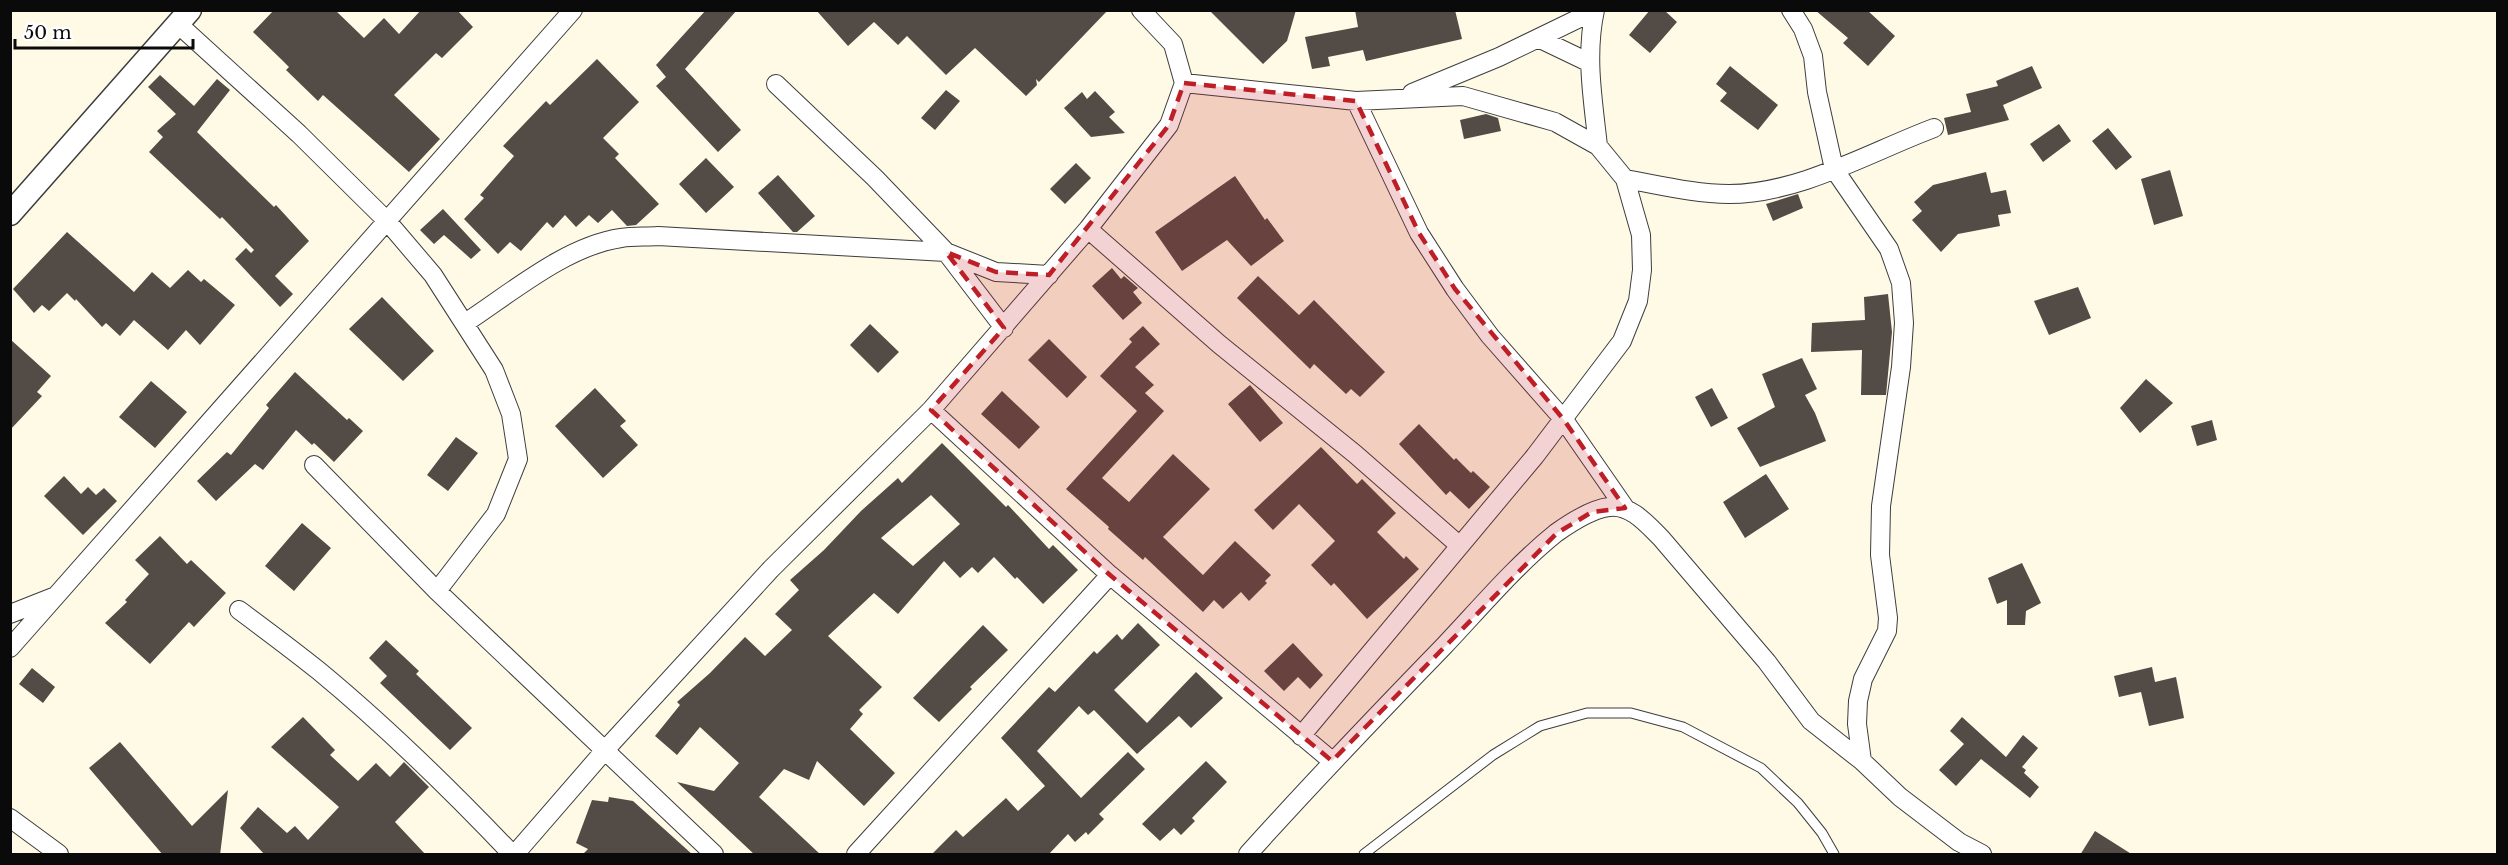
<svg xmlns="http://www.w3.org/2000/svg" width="2508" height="865" viewBox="0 0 2508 865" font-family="'Libre Baskerville',serif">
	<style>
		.building { fill: #534b46; fill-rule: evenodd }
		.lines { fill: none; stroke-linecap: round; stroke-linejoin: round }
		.service-casing { stroke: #3d3d3d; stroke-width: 11 }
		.minor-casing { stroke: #3d3d3d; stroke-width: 20 }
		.tertiary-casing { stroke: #3d3d3d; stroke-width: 25 }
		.service { stroke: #fff; stroke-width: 9 }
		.minor { stroke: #fff; stroke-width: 18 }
		.tertiary { stroke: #fff; stroke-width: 22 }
		.marked { fill: #be1e25; fill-opacity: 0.2; stroke: #be1e25; stroke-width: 4.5; stroke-dasharray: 12 8; stroke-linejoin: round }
	</style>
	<rect width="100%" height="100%" fill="#fffae6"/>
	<path class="building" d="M274,10h61l29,28 20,-20 15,16 22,-24h36l16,17 -31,31 -6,-5 -42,42 46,44 -31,33 -86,-77 -5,6 -32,-31 3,-3 -7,-7 -29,-28z
		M706,10h31l-52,59 56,61 -23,22 -62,-66 10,-9 -10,-12z
		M816,10h292l-69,72 -3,-3 1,6 -11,11 -51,-48 -29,27 -39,-39 -9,9 -24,-23 -26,24z
		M1209,10h87l-9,31 -24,23z
		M1355,10h100l7,29 -96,22 -3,-11 -35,7 2,9 -18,3 -7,-32 53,-10z
		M1650,10h14l13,12 -27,31 -21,-18z
		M1815,10h52l28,26 -27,30 -25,-23 5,-5z
		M597,59l42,43 -36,36 16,16 -4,4 44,46 -23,21 -9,1 -15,-16 -14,13 -9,-8 -13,12 -11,-12 -12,13 -6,-6 -26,29 -11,-9 -12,12 -34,-35 20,-21 -4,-3 34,-39 -11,-10 43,-45 4,4z
		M1730,66l48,39 -20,25 -38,-29 7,-8 -11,-9z
		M2032,66l10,22 -39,17 6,15 -61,15 -4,-17 27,-6 -5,-18 32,-8 -2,-5z
		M160,75l34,31 23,-27 13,11 -33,42 77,75 2,-2 33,36 -34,35 18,18 -13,13 -45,-48 11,-11 5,5 3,-3 -32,-33 -2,2 -71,-67 14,-15 -6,-6 19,-17 -28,-27z
		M946,90l14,11 -25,29 -14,-12z
		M1095,91l20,21 -6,5 16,16 -34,4 -27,-29 18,-16 5,7z
		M1486,114l12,4 3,13 -37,8 -4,-19z
		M2059,124l12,17 -28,21 -13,-18z
		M2108,128l24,29 -16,13 -24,-29z
		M706,158l28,29 -28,26 -27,-29z
		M1076,163l15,15 -26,26 -15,-15z
		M2170,170l13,46 -29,9 -13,-46z
		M1986,172l5,21 15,-3 5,23 -13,2 2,11 -42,8 -17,18 -29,-32 10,-9 -8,-9 19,-17z
		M778,175l37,41 -18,16h-4l-35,-39z
		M1235,176l30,44 2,-2 17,23 -33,25 -24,-26 -45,31 -27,-39z
		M1798,194l5,14 -30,13 -7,-17z
		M443,209l38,41 -10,9 -27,-24 -10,9 -14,-14z
		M67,232l67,60 18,-20 18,16 18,-18 13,12 3,-3 31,26 -35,40 -14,-15 -18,20 -34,-30 -14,16 -14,-13 -4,4 -26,-28 -1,2 -8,-8 -18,18 -7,-6 -8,8 -21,-24z
		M1112,268l9,11 3,-3 14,12 -5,4 9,11 -19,17 -31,-34z
		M1258,276l41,39 15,-15 71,72 -25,25 -9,-8 -5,5 -32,-30 -4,5 -73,-71z
		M2078,287l13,31 -42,17 -15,-34z
		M1888,294l4,38 -6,63h-25l1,-45 -51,2 1,-29 53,-3 -1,-23z
		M382,297l52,54 -31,30 -54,-52z
		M870,324l29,28 -21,21 -28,-28z
		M1143,326l17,18 -25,23 19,18 -9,8 19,18 -62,67 27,24 44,-48 37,35 -47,48 40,38 32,-34 36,34 -6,6 2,2 -18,18 -8,-9 -18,17 -9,-9 -11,12 -58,-55 -2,3 -35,-31 1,-2 -43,-38 71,-78 -37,-35 32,-34 -3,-3z
		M10,339l41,37 -14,16 5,4 -32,34z
		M1049,339l38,38 -20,21 -39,-38z
		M1802,358l15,31 -12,6 10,18 11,28 -66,26 -23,-39 38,-21 -13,-33z
		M295,372l52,48 2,-2 14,13 -29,31 -20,-19 -2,2 -16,-15 -33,40 -8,-6 -39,37 -19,-20 30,-29 4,3 38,-47 -3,-3z
		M2146,379l27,24 -33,30 -20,-25z
		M151,381l36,31 -32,36 -36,-31z
		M1250,385l33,38 -23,19 -32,-38z
		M595,388l31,33 -6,5 18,19 -35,33 -48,-52z
		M1712,388l16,30 -17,9 -16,-30z
		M1002,391l38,36 -21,22 -38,-35z
		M2212,420l5,20 -20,6 -6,-20z
		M1419,424l35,36 2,-2 15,15 2,-2 17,16 -21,22 -19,-18 -4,4 -47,-51z
		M456,437l22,16 -30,38 -21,-16z
		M942,443l64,64 2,-2 41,44 4,-4 25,25 -35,34 -26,-27 -2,2 -21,-22 -16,16 -6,-6 -12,11 -16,-17 -46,53 -24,-21 -46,43 54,51 -23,23 4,4 -13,15 45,44 -31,33 -47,-45 -8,19 -25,-11 -25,28 62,58h-66l-78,-73 37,9 25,-28 -39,-36 -23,28 -22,-19 25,-31 -3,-3 33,-29 35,-36 20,19 27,-26 -17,-16 24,-24 -9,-10 34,-30 37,-39 37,-33 4,5zM931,495l29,29 -47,42 -32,-28z
		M1321,447l36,37 5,-5 34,34 -19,19 27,27 2,-3 13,13 -52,50 -33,-36 -3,3 -20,-21 24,-24 -36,-37 -26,26 -19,-20z
		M1766,474l23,35 -44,29 -22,-36z
		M64,476l17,18 7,-7 8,8 8,-7 13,13 -34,34 -39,-39z
		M302,523l29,25 -37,43 -29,-25z
		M160,536l27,28 4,-4 35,33 -32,34 -5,-5 -39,42 -45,-41 22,-21 -2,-2 24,-26 -14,-14z
		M2022,563l19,40 -15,8 -1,14h-18v-25l-10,4 -9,-26z
		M1138,623l22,22 -46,45 33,33 49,-51 27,26 -32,30 -12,-12 -42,38 -43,-44 -6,5 -9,-9 -42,45 44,47 47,-46 17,17 -46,45 5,5 -16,16 -2,-3 -11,10 -7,-8 -20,21h-117l25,-25 7,7 43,-39 12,13 27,-25 -44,-48 48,-51 6,5 39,-41 3,3 20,-20 5,6z
		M983,625l25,25 -38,37 2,2 -33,33 -26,-24z
		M386,640l33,31 -3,3 56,54 -22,22 -70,-67 7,-7 -18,-18z
		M1293,643l30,32 -13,14 -12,-12 -14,14 -20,-20z
		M2152,667l3,15 21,-5 8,41 -35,8 -8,-34 -22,5 -5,-21z
		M32,668l23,19 -12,16 -24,-19z
		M303,717l32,33 -5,5 28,26 18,-18 14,14 14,-15 25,25 -34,35 31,33h-161l-25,-27 18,-21 29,26 8,-7 13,14 31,-33 -68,-60z
		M1962,717l44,40 17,-22 15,13 -16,19 4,3 -2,3 15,14 -9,11 -49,-39 -25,27 -17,-16 25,-26 -14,-13z
		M120,742l72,84 36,-36 -8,65h-57l-74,-87z
		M1206,761l21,21 -35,36 3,3 -14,14 -7,-7 -14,13 -18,-17z
		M609,797l24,4 60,54h-111l6,-6 -12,-6 16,-43 16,2z
		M2095,831l38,24h-53z"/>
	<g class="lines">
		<defs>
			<path id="service" d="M1364,854l129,-99 47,-29 47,-13h44l52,14 78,41 37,35 24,30 12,21"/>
			<path id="minor" d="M1595,10c-10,46 -2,90 3,136
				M1791,10l12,19 10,27 4,36 17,77 55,80 12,34 3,40 -3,44 -20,139 -1,49 8,63 -1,13 -24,48 -5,22 -1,23 5,37
				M178,24l121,110 88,87 46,54 61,95 17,44 7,45 -22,55 -59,77
				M1540,39l48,23
				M1184,83l172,18 107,-5 92,26 43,24 27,33 16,56 1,35 -4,31 -16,40 -87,115 -234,280
				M776,84l99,94 71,74 58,76
				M1412,93l87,-36 95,-46
				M1356,101l63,132 36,56 35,47 74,84 61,88
				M1625,179c34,6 70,15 104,15 70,0 141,-42 205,-66
				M1088,229l131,115 136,110 105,92
				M465,323c46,-30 101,-77 156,-85 12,-2 25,-1 37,-2l288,16 50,20 53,3
				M931,410l179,165 222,186
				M314,465l123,126 277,263
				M239,610c27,20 54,40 80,61 69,57 132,119 193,183
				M10,614l43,-17
				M10,648l563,-638
				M10,818l49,36
				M515,854l91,-105 165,-180 160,-159 157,-181 81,-104 15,-42 -11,-39 -32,-34
				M856,854l254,-279
				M1248,854c64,-71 129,-139 196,-208 36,-38 71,-80 112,-113 14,-10 36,-24 53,-26 21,-3 38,17 52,31l106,124 44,59 51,40 38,36 59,45 23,12"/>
			<path id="tertiary" d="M10,214l180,-204"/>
		</defs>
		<use href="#service" class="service-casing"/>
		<use href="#minor" class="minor-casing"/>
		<use href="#tertiary" class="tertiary-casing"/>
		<use href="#service" class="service"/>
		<use href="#minor" class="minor"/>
		<use href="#tertiary" class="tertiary"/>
	</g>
	<path class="marked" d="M1184,83l172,18 63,132 36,56 109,131 61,88 -33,4 -35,21 -225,228 -222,-186 -179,-165 73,-82 -58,-76 50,20 53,3 120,-150z"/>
	<rect width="2508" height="865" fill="none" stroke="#0a0a0a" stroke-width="24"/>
	<path d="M15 39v9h178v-9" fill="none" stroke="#0a0a0a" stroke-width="3"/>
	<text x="24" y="39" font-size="18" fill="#0a0a0a" stroke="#ffffff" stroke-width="4.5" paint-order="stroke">50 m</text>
</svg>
